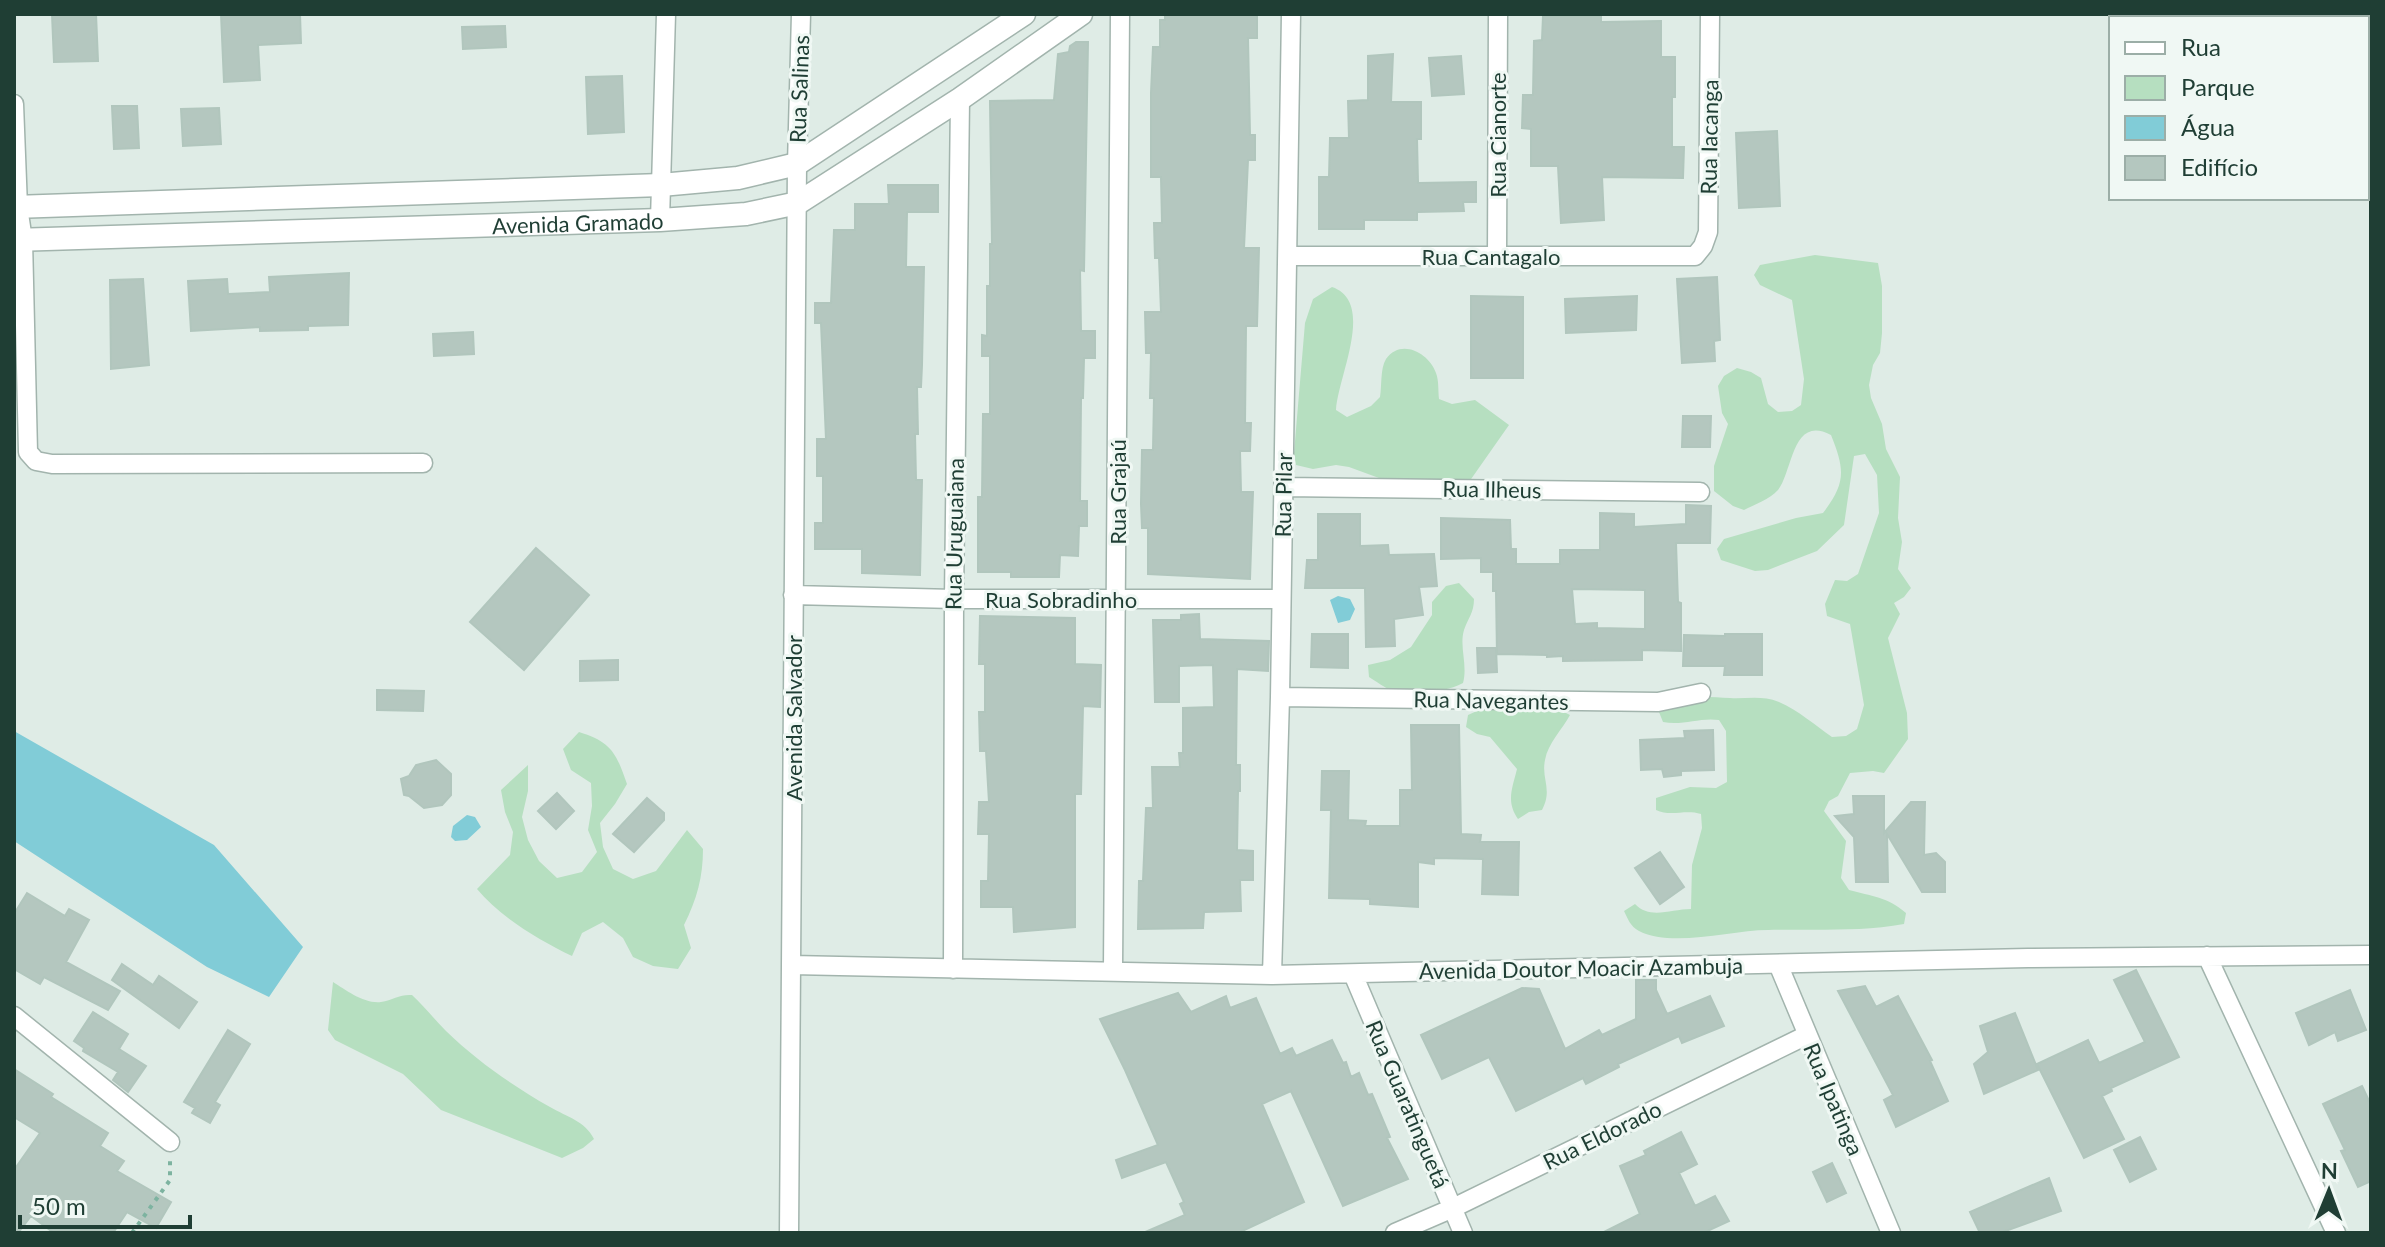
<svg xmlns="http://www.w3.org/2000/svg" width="2385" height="1247" viewBox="0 0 2385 1247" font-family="Lato,sans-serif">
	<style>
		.green { fill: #b6dfc0 }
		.water { fill: #81ccd7 }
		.building { fill: #b4c7bf; stroke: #b1c6bd; stroke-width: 2; fill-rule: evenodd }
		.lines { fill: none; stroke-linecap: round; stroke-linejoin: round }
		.minor-casing { stroke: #a2b4ad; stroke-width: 21 }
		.tertiary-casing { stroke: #a2b4ad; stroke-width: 25 }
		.path { stroke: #7db3a0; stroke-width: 4; stroke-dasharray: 4 6; stroke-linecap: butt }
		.minor { stroke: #fff; stroke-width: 18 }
		.tertiary { stroke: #fff; stroke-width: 22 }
		.labels { text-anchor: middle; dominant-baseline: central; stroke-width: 6; stroke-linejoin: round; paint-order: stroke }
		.street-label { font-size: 22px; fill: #1f3e34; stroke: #f0f8f4 }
	</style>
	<rect width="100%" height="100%" fill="#dfece6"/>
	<path class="green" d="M1815,255l63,8 4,23v47l-2,20 -7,12 -4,20 2,13 11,26 4,25 14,28 -2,41 4,24 -4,27 13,19 -7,9 -10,6 6,11 -12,24 19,75 1,26 -24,34 -11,-2 -23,2 -12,23 -9,5 -5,10 22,30 -5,37 8,12c22,6 39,7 57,23l-2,11c-44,8 -91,5 -136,6 -37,0 -95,18 -129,1 -9,-5 -11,-12 -15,-20l11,-7c15,16 36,5 56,5l1,-44 10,-37 -1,-14c-16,-5 -30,3 -45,-4v-12l34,-11 26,1 11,-6 -1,-51 -7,-11c-19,-3 -36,6 -56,2l-4,-10c18,-20 47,-15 71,-14 17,1 32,-3 49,4 20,9 36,23 53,35l14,-1 11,-7 7,-24 -14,-81 -23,-8 -2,-12 10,-24 12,1 11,-7 21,-61 -2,-38 -12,-21 -11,2 -10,69 -27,26 -49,19 -13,1 -34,-11 -4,-11 7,-10 72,-21 27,-5c23,-30 22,-43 8,-78 -39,-21 -38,36 -53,55 -8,9 -24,15 -34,20l-11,-4 -19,-15v-25l14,-42 -6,-11 -4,-27 6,-10 13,-8 14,4 10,6 7,26 10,8 14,-1 9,-6 3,-26 -12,-79 -32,-15 -6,-10 6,-10z
		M1332,287c44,15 6,89 4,123l11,7 24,-11 9,-9c2,-11 0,-28 6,-38 15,-21 43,-6 50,14 3,8 2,17 3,26l13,5 23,-4 34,25 -40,57 -71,3 -49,-18 -13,-2 -23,4 -17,-4 -2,-12 11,-130 8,-24z
		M1459,583l15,16c0,14 -6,19 -10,31 -5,17 4,35 -1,53 -18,10 -50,11 -71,7 -8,-2 -16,-9 -23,-13l-1,-12 22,-5 21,-13 21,-32v-13l14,-16z
		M1479,710h81l10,5c-8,15 -22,28 -25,45 -4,19 8,29 -3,50l-13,2 -11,7c-12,-17 -6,-30 -1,-50l-27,-32 -13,-3 -11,-7 2,-12z
		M579,732c32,10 37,20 48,52l-12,20 -15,19 3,24 10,22 20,10 23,-8 31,-41 16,19c0,28 -6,50 -19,76l7,23 -13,21 -25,-3 -20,-9 -10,-19 -20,-16 -21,11 -10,23c-33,-16 -72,-39 -95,-67l33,-34 3,-23 -8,-20 -4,-22 27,-25v26l-6,26 6,23 11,21 18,17 25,-6 15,-20 -9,-22 4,-24 -1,-23 -20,-13 -8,-21z
		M333,982c13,8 31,22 48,20 12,-2 19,-8 31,-7 12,11 22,24 34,36 31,30 67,55 104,76 17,10 35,14 44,32l-11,9 -21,10 -121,-48 -38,-36 -68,-34 -7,-10z"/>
	<path class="water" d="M1338,596l12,3 5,10 -5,11 -12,3 -8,-23z
		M14,731l200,114 89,102 -34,50 -62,-30 -193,-126z
		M467,815l8,2 6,10 -14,13 -12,1 -4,-4 2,-11z"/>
	<path class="building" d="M52,14h44l2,47 -44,1z
		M221,14h79l1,29 -43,2 2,35 -36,2z
		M1165,14h92v24h-9l2,97h5v25h-7l-4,88h15l-2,78h-11l-1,97h6l-1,28h-10l1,41h12l-3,87 -102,-5v-46h-6l-1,-24 1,-54h11l1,-52h-4l1,-45h-5l-1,-41h16l-2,-54h-4l-1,-35h8l-1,-46h-10v-84l2,-46h7v-27h5z
		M1543,16h58v6l60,-1v36h14v40h-3v50h12l-1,31 -81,-1 2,43 -43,3 -3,-57h-27v-37l-9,-1 1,-33h10l1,-54 8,-1z
		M505,26l1,21 -43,2 -1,-22z
		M1076,42h12l-4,229 -4,-1 1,61h14v27h-11l-1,40h-2l-1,103h7v25h-8l-1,30 -18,-1 -1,22h-48v-5h-33v-75h4l1,-83h7v-58h-8v-21l5,1v-50h3v-42h2l-2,-143 64,-1 4,-46 11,-2 1,-6z
		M1393,54l-2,48h30v37h-4l1,44 58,-1v20h-13l1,9 -47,1v8h-53v9h-45v-52h10l1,-39h19l-1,-37 20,-1v-44z
		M1461,56l3,38 -32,2 -3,-38z
		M622,76l2,56 -36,2 -2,-57z
		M112,106h25l2,42 -25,1z
		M219,108l2,36 -38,2 -2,-37z
		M1777,131l3,75 -41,2 -3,-75z
		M888,185h50v27h-31l-1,55h18l-2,98 -1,22h-4l1,47h-3l1,46h6l-2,95 -58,-2v-24h-47v-26h8v-47h-6v-37h9l-5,-116h-6v-20h16l3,-73h21v-26h34z
		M349,273l-1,52 -40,1v4l-48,1v-4l-69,4 -3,-50 39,-2 1,15 42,-2 -1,-15z
		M1717,277l3,63 -6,1 1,20 -33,2 -5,-84z
		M143,279l6,86 -38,4 -1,-89z
		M1471,296l52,1v81h-52z
		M1637,296l-1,34 -70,3 -1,-34z
		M473,332l1,22 -40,2 -1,-22z
		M1683,416h28l-1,31h-28z
		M1686,505l25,1 -1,37h-34l2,59 3,1v48l-39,-1v10l-79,1v-5l-16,1v-2l-50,-1 -1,-63h-3v-19h-12v-14l-40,1v-41l69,2 1,29h5v15h44v-14h40v-37l34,1v13l52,-3zM1572,589l73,1v39l-48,-1v-5l-22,1z
		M1318,514h42v32l28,-1 1,10 45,-1 3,32 -18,1 4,28 -29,4 1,27 -29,1 -1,-59h-60l2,-28h11z
		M536,548l53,47 -65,75 -54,-48z
		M1199,614l1,25 69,2 -1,30 -31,-2 -1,96h4v26h-2l-1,59 16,1v29h-13l1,31 -37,1 -1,16 -65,1 1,-48h4l3,-73h7l-1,-41h28l-1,-14h4v-45l31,-1 -1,-42 -34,1v36h-24l-2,-82h28v-5z
		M980,616l95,2v46l26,1 -1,42 -17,-1 -2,88h-6v133l-61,5 -1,-25h-32v-26h7l1,-47h-11l1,-32h10l-3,-51h-6l-1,-39h6v-48h-6z
		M1312,634h36v34l-37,-1z
		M1725,634h37v41h-38l1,-9h-42l1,-31 41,1z
		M1477,648h19l1,24 -19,1z
		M618,660v20l-38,1v-20z
		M377,690l47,1 -1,20 -46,-1z
		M1411,725h48l2,109 20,1 -1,7h39l-1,53 -36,-1 1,-35 -49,-1v6l-16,-2v45l-48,-3v-5l-41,-1 2,-88h-10l1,-39h27l-1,49 18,1 -1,5h35v-36h12z
		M1713,730l1,40 -33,1v4l-17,2 -2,-8 -21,1 -1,-30 45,-2 -1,-7z
		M436,760l15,14v21l-9,10 -18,3 -15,-12 -5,-1 -3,-16 8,-3 7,-11z
		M557,793l17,18 -18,18 -18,-18z
		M1853,796h31v37l27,-31h14l-1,53 12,-2 9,9v30h-23l-35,-58 1,48h-32l-2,-45 -19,-21 19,-2z
		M647,798l17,15v7l-30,32 -21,-18z
		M1660,852l24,35 -24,17 -25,-36z
		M27,893l38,23 4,-7 20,11 -23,42 54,29 -12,19 -64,-33 -4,7 -26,-15v-55z
		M122,964l31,21 6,-9 38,26 -18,26 -67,-48z
		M2136,970l43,87 -68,31 1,3 -10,5 22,43 -40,19 -47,-94 51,-24 11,23 46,-21 -31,-62z
		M1636,980h20v10l11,24 43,-18 14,30 -42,17 -3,-7 -61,28 1,3 -33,17 -3,-6 -67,33 -27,-54 -47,22 -21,-44 101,-47 17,1 26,60 34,-19 3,5 34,-16z
		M1865,986l11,21 22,-11 34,64 -2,1 18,40 -52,26 -12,-27 9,-5 -55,-104z
		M2350,990l16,40 -28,11 -3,-9 -26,13 -13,-32z
		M1178,993l13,19 35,-16 4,12 26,-10 24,56 12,-6 4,8 36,-16 11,23 3,-1 5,15 8,-4 9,22 4,-1 18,43 -3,1 21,41 -65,27 -52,-115 -29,13 42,98 -66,31h-95l42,-18 -5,-11 4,-2 -18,-40 -44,16 -6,-18 42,-15 -33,-75 -25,-51z
		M93,1012l35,22 -9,15 27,17 -18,26 -15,-12 5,-8 -35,-21 1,-3 -10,-7z
		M2015,1013l23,57 -54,24 -10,-30 14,-12 -8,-26z
		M228,1030l22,14 -35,58 5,3 -10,18 -18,-10 3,-5 -11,-6z
		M14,1069l39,25 -2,3 57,36 -8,13 24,15 -7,10 54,31 -15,26 -29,-16 -14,21h-59l-23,-17 -13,17h-4v-63l26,-37 -26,-16z
		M2362,1086l9,19v76l-13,6 -17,-36 4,-1 -22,-46z
		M1681,1132l16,32 -18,9 16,33 20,-10 14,25 -26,12h-101l38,-19 -20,-48 26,-11 -2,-4z
		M2140,1137l16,32 -26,13 -16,-32z
		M1832,1163l14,30 -19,9 -14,-30z
		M2049,1178l12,33 -61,22h-20l-10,-21z"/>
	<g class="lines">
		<defs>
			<path id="minor" d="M14,104l4,103 5,33 5,212 8,9 16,3 371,-1
				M660,220l6,-206
				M1288,256h407l8,-10 5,-14 2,-218
				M1497,256l1,-242
				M1284,487l416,5
				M793,595l161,4h327
				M1280,697l378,5 43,-9
				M2207,956l129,277
				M1778,964l113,269
				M792,965l480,10 756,-17 343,-3
				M953,969l1,-370 6,-500
				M1113,970l7,-956
				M1353,974l110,259
				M1272,975l8,-278 11,-683
				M14,1016l156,126
				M789,1233l8,-1069 4,-150
				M1395,1233l58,-25 354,-173"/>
			<g id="tertiary">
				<path d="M14,207l647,-22 77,-7 59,-14 227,-150"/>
				<path id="s1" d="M14,240l646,-20 86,-6 52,-11 162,-104 121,-85"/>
			</g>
		</defs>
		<use href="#minor" class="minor-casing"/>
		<use href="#tertiary" class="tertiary-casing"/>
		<path class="path" d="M132,1233l38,-53v-21"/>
		<use href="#minor" class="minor"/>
		<use href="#tertiary" class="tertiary"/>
	</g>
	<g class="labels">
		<g class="street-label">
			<text transform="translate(799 89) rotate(-88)">Rua Salinas</text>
			<text transform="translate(1497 135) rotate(-90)">Rua Cianorte</text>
			<text transform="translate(1709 137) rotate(-89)">Rua Iacanga</text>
			<text stroke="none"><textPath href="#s1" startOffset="564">Avenida Gramado</textPath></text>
			<text x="1491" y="256">Rua Cantagalo</text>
			<text transform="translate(1492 489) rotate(1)">Rua Ilheus</text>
			<text transform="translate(1117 492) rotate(-90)">Rua Grajaú</text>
			<text transform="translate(1283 495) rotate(-89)">Rua Pilar</text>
			<text transform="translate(954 534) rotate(-89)">Rua Uruguaiana</text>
			<text x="1061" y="599">Rua Sobradinho</text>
			<text transform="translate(1491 700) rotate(1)">Rua Navegantes</text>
			<text transform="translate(793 718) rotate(-90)">Avenida Salvador</text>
			<text transform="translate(1581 968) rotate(-1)">Avenida Doutor Moacir Azambuja</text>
			<text transform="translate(1834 1099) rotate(67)">Rua Ipatinga</text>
			<text transform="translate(1408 1104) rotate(67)">Rua Guaratinguetá</text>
			<text transform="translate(1602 1135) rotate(-26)">Rua Eldorado</text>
		</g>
	</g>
	<rect width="2385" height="1247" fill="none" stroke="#1f3e34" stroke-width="32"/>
	<rect x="2109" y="16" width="260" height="184" fill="#f0f8f4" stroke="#9caea7" stroke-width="2"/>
	<rect x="2125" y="42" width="40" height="12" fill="#ffffff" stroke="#9caea7" stroke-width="2"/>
	<text x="2181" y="56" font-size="24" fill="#1f3e34">Rua</text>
	<rect x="2125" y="76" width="40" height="24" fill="#b6dfc0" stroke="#9caea7" stroke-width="2"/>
	<text x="2181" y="96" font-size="24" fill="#1f3e34">Parque</text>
	<rect x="2125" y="116" width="40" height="24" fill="#81ccd7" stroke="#9caea7" stroke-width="2"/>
	<text x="2181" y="136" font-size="24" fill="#1f3e34">Água</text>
	<rect x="2125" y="156" width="40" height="24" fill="#b4c7bf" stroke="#9caea7" stroke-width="2"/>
	<text x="2181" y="176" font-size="24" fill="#1f3e34">Edifício</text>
	<g transform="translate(2329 1191) rotate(1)" stroke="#f0f8f4" stroke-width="6" paint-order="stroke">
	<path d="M0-6L14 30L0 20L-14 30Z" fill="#1f3e34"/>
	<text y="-12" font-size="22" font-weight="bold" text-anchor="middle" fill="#1f3e34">N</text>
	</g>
	<path d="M20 1215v12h170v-12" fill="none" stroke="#1f3e34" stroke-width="4"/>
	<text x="32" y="1215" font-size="24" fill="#1f3e34" stroke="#f0f8f4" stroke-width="6" paint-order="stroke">50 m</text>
</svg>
